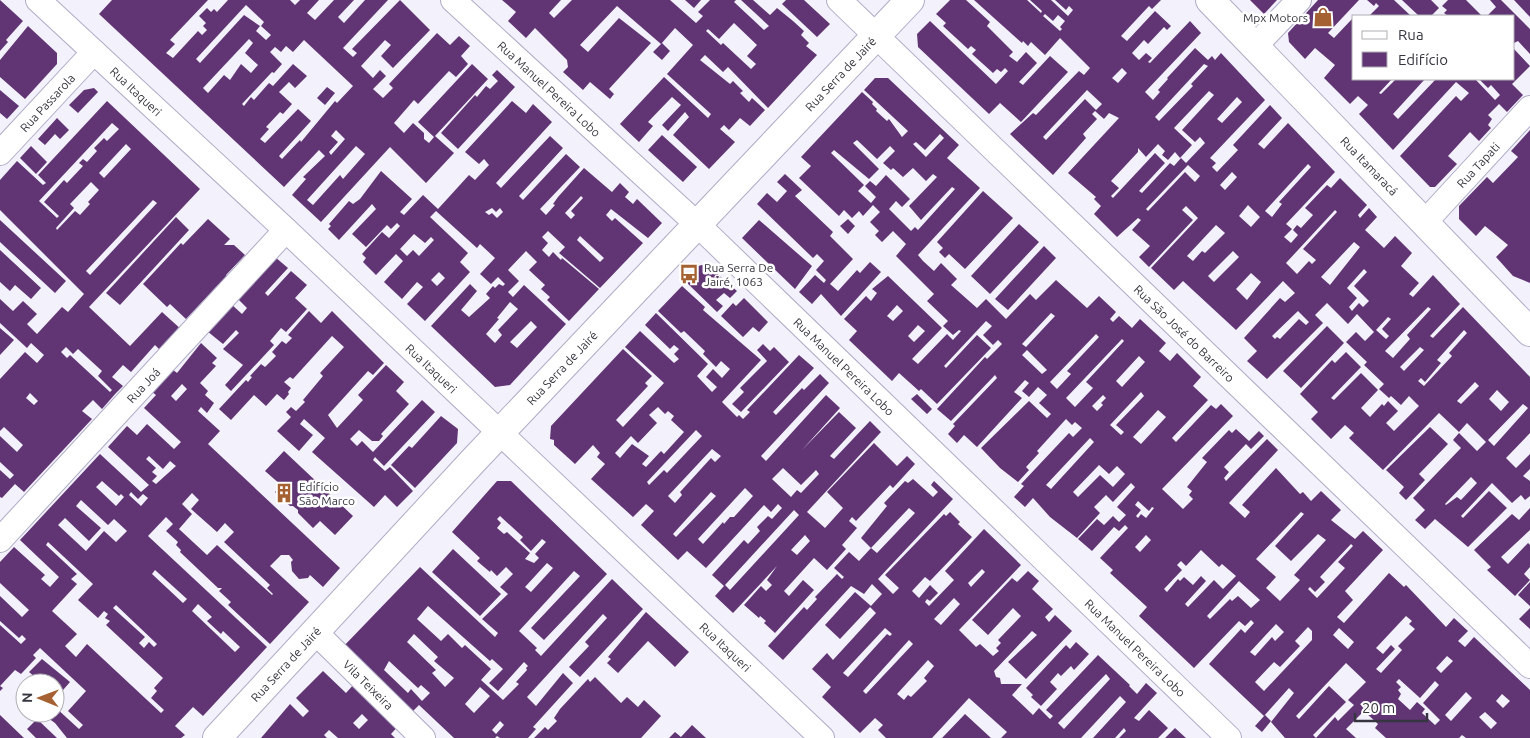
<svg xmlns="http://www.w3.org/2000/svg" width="1530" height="738" viewBox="0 0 1530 738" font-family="Ubuntu,sans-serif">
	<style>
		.building { fill: #613574; fill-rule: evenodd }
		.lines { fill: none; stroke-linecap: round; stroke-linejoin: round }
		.minor-casing { stroke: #aeabc5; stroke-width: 26 }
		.tertiary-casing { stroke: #aeabc5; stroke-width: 30 }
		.secondary-casing { stroke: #aeabc5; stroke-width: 30 }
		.minor { stroke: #fff; stroke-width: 24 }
		.tertiary { stroke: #fff; stroke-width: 28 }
		.secondary { stroke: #fff; stroke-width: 28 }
		.labels { text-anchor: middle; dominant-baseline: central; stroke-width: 5; stroke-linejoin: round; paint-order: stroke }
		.poi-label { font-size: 12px; fill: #373640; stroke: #fff; text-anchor: start }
		.street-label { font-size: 12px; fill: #373640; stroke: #fff }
	</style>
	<rect width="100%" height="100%" fill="#f2f1fc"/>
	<path class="building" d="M0,0l23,21 -17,19 2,2 -8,9z
		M112,0h96l-38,40 5,4 -9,9 7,5 25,-27 4,4 5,-5 -4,-4 3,-3 -7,-7 8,-8 4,4 3,-3 3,3 11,-12h62l5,5 5,-5h19l-12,13 8,7 19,-20h20l-16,17 6,6 21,-23h23l-45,48 10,9 4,-4 -5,-4 48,-49 30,30 -37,38 -12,-12 10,-11 -6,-5 -24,26 12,12 7,-8 6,6 -13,13 10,9 10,-10 -4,-4 48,-51 13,12 9,-9 11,10 -9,10 7,8 -12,13 -7,-6 -31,33 -4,-4 -20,23 10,10 9,-10 11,10v6l5,4 5,-6 -16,-15 54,-58 16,15 -53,57 19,17 -28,30 -36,-36 -69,75 -29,-27 14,-16 -3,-2 22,-21 -6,-6 -35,37 -185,-173zM246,5l18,17 -3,4 10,9 -5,5 -10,-9 4,-5 -16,-11 -44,48 -4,-4zM249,39l4,4 -8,10 13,12 -7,8 -10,-9 -11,16 -6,-5 -16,18 -5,-5zM304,40l49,46 -16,17 -2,-2 -34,41 -1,-2 -18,19 -3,-3 32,-35 -13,-12 -33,34 -5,-4 9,-10 -3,-2 14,-15 3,2 9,-10 -13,-12 10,-10 6,6 12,-12 -14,-12 -20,22 -4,-3 -15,17 -3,-3 -7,9 -2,-2 30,-32 2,1 8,-9 -12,-12 5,-5 6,5 5,-6 7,6zM336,130l9,9 -14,16 -2,-3 9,-10 -7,-6zM356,146l9,8 -22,25 -3,-4 -27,30 -6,-5z
		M502,0h59l-12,13 5,5 18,-18h98l26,23 7,-7 -5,-4 12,-12h26l-2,2 30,28 5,-4 -28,-26h12l17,15 7,-7 16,13 11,10 -3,4 8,8 -3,3 11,9 -49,53 -40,-41 -5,5 -18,-17 -5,5 30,24 3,-3 10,10 -3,2 9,9 3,-4 13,12 -15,16 -10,-8 -11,12 -5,-5 -4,4 15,13 -26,27 -36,-34 16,-18 -4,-5 -17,19 -6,-6 19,-20 -9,-8 -24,25 5,4 -14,16 -19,-18 44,-47 44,41 3,-4 -44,-40 26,-29 -18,-17 -14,16 -44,-38 -37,39 8,7 31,-34 32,25 -42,46 5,5 -4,5 -20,-17 -7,8 -20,-18 5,-5 -1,-7 -32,-32 -9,10 -18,-17 8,-9zM734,23l23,22 -10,11 9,8 -5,5 -28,-26 -2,2 -15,-14 2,-2 11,10z
		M685,0h16l-7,8z
		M786,0h18l26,24 -13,13 -35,-33z
		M950,0h16l24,22 -3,4 26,26 -4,4 8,6 9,-10 11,11 -18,19 4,3 27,-29 18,16 -47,50 -21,-19 -11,11 -71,-67 -1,-13 13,-13 66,63 12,-13 -3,-3 -4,4 -4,-3 -4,4 -21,-19 4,-4 -5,-4 -3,3 -25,-23 3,-3 -10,-9z
		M974,0h53l14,13 1,-2 -12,-11h21l17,16 5,-6 -4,-4 -3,4 -11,-10h106l-9,9 -3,-3 -28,30 6,5 28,-30 16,15 -4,4 -3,-3 -16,17 -4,-4 -12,13 7,7 7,-7 6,5 -4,4 2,1 40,-42 11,12 -56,59 8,8 7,-8 -2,-2 10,-11 -1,-1 28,-30 13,12 4,-4 3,4 6,-7 44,47 -55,58 6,5 -4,4 5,5 21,-22 -5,-5 37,-40 12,13 -24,26 6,5 24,-26 47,49 -49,52 6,5 -8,8 7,6 7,-8 -5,-5 4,-5 4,3 12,-13 -8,-7 22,-23 4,3 9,-10 27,27 -9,10 2,3 9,-10 8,9 -12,13 19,18 11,-12 17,17 -11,13 18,17 -10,11 4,3 20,-22 27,29 -30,32 3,2 30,-31 67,70v56l-24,25 10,10 14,-14v15l-7,7 7,5v15l-5,4 -4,-5 -9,8 -20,-20 -31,33 2,2 26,-27 18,17 -39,39 -33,-28 -10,10 -10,-9 10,-10 -12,-12 48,-50 -8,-8 6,-7 18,18 9,-9 -19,-19 -8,9 -20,-19 -56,57 -34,-32 5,-5 -9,-8 -14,14 -20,-20 7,-7 -18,-18 32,-34 3,3 11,-11 15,15 -30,31 3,2 27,-27 17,17 -17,18 9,9 12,-13 2,2 4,-5 10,10 -12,12 8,8 25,-25 -10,-10 -8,9 -10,-9 -2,2 -10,-9 5,-5 -20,-19 3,-3 -21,-20 10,-10 9,9 9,-9 -17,-18 -9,10 -21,-21 -12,12 8,8 -56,56 -20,-18 10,-10 -13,-13 36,-40 5,4 10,-9 -12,-12 -47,49 -53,-49 -9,9 -23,-22 47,-50 -12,-12 -4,4 11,10 -44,47 -10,-10 11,-11 -18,-16 9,-10 -3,-2 -21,19 -23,-23 7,-8 -7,-7 2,-2 -28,-24 51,-55 -10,-5 -5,6 -9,-8 -3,3 5,5 -14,15 3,4 -33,37 -43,-41 23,-21 3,2 43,-44 5,4 6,-7 -30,-30 -15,17 -14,-13 -3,4 -5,-5 -1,2zM1045,14l8,7 5,-6 7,6 -5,6 2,2 -2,2 -17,-15zM1204,64l4,2 -17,18 2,2 -34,35 -4,-4zM1122,68l5,5 -9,10 -6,-5zM1087,90l15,14 -6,6 -11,-11 -39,41 -3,-3zM1209,91l5,4 -32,35 13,12 5,-5 5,6 -19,20 -5,-5 -7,8 -4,-3 -28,30 -3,-2 26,-28 -10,-10 -42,45 -2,-2 8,-8 -8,-7 27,-29v-4l8,9 12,-13 7,7 -3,4 6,5 7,-8 5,6 12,-13 -18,-17zM1237,97l5,5 -20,21 -5,-4zM1308,164l3,3 -32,35 3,2 -10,13 -7,-6zM1188,165l12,11 -5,6 -10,-10 -37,39 -2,-2zM1232,172l5,5 -12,13 -5,-5zM1248,205l12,12 -9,10 -12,-11zM1335,210l2,2 -34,37 13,11 -4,4 -3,-3 -12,13 -11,-11zM1216,225l9,8 -20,20 -3,-2 -9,10 -6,-5zM1354,242l6,5 -30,38 -9,-8zM1233,251l6,6 -25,25 -6,-6zM1364,269l3,3 -13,14 15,15 -6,6 -4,-4 -7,8 -3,-4 8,-9 -10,-10zM1251,273l10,9 -14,18 -11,-11zM1428,307l3,2 -24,26 3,4 -17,19 -8,-7zM1298,311l11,11 -3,3 -7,-6 -19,20 -3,-2 -2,2 -3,-3zM1388,317l3,2 -9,10 7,7 -3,3 -10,-9zM1464,330l3,3 -18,20 3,3 -28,30 -6,-5 3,-3 4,4 16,-19 -4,-3zM1420,347l4,3 -20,21 -4,-4zM1475,382l4,4 -18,18 -4,-3zM1497,390l12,12 -8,9 -12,-12zM1523,404l5,4 -34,38 -6,-6zM1471,477l6,6 -16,17 -4,-3 -11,8 -1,-1z
		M1250,0h27l-13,14z
		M1318,0h41l-31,33 6,5 18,-19 2,2v58h38l-13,14 2,1 15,-15h29l-32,35 5,5 38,-40h39l20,21 5,-5 -9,-10 -3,3 -9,-9h35v-30l16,17 -18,18 11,11 -16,17 -8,-8 -11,11 4,4 -4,6 3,3 -12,13 -9,-9 -22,24 9,8 -22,23h-5l-30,-31 56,-60 5,5 8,-8 -13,-11 -63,68 -34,-36 9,-9 -10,-9 -8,8 -26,-26 11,-13 -20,-17 -10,11 -16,-17 -1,-9z
		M1367,0h27l17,16h-42l10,-10 -3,-3 -2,3z
		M1402,0h29l8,8 -8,8h-12z
		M1448,0h18l16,16h-34l-4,-3 3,-3 -5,-4z
		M1490,0h11l29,29v25l-12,-13 -4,2v-27h-27l9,-9z
		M1514,0h16v17z
		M28,26l29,27v11l-32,35 -25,-22v-17z
		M662,43l8,8 -8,9 -9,-8z
		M497,70l18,17 -57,62 -17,-16 34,-38 2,2 9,-11 4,3 8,-8 -6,-6z
		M875,78h13l71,67 -12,13 33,30 -62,67 5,6 11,10 7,-8 16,16 -6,6 26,23 9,-9 20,20 24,-25 6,6 20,-20 31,28 12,-12 17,16 -6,7 3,3 6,-6 13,12 8,-9 26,24 -7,8 11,10 7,-8 24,24 -8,9 15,14 -36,38 4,4 35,-37 5,4 5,-5 12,12 -71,73 21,20 10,-10 -4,-4 3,-4 -5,-4 20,-25 -5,-4 27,-28 3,3 4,-4 13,12 10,-10 5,5 -13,13 -5,-5 -22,23 5,5 -5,6 2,3 41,-42 11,11 -49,53 16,15 5,-6 -8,-7 34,-37 24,26 3,-2 8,9 10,-10 20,19 -10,10 24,19 8,-8 20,19 -38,41 8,9 -16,17 7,6 45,-50 15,14 2,-2 40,42 8,-9 14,13 -10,10 7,6 9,-10 56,53v48h-64l-4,-3 -3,3h-73l-11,-10 3,-4 -14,-13 -18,18 10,9h-71l-14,-16 23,-29 -5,-5 -25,28 -55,-52 32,-35 4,4 9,-10 -3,-3 -6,6 -6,-5 -45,47 -55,-52 8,-9 -37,-34 3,-3 -13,-12 28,-30 -3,-3 -6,6 -5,-4 -22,24 -14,-12 19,-20 7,6 9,-9 6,6 7,-7 -9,-8 18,-20 -4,-4 -18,19 -7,-7 -12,12 6,6 -23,25 -27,-21 -17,-19 -8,9 -11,-10 10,-11 -3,-2 48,-51 4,4 9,-9 -7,-6 -3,3 -6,-6 -29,32 2,2 -13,14 3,3 -11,12 -18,-14 -19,-20 48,-47 18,17 4,-4 -12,-11 8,-8 -9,-8 -9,10 -7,-6 7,-8 -4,-3 -11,12 8,6 -45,49 -13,-12 -7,8 -9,-9 7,-8 -2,-2 44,-46 -2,-3 -44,46 -14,-12 48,-52 2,2 15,-15 -4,-4 -5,5 -10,-10 9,-9 -6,-5 -42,45 2,2 31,-33 14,13 -54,56 -16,-15 -2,2 -20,-18 -7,8 -43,-41 8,-9 -13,-12 22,-23 5,5 6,-8 -5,-4 16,-13 54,52 -30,31 6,5 29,-30 6,6 8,-9 -2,-1 -6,5 -10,-9 5,-5 -21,-20 7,-7 -38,-38 10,-12 -13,-13 -11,11 -7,-7 4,-4 -9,-9 10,-10 -7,-7 -10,11 -4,-5 -7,7 -8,-8 -5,6 -40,-38 12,-12 -10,-9 61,-65 11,10 -1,2 5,5 -1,2 11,10 2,-2 13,18 6,-6 -44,-41zM940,134l4,4 -18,19 -13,-13 3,-2 9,8zM857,140l20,19 13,-13 5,5 -12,12 8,7 2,-2 10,9 10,-9 13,13 7,-7 4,3 -28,29 12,14 31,-33 3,2 -37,41 -3,-3 -4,4 -22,-22 7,-8 6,6 8,-8 -24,-24 -10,11 -6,-5 -5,5 11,11 -5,6 -13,-12 6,-6 -33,-32 3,-3 35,29 10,-10 -26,-26zM897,305l6,6 -10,10 -6,-5zM1051,313l4,3 -29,31 -4,-3zM918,325l7,6 -11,11 -6,-6zM1096,334l3,3 -32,34 4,3 -14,15 -7,-7zM1122,339l2,2 -38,41 7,6 -18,19 -9,-9zM1027,350l20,20 -5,4 -20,-19zM1139,356l6,6 -23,25 -6,-6zM1141,392l3,4 -28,29 8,7 -3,3 -11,-10zM1103,395l3,3 -5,5 2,2 -6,6 -5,-5zM1158,410l8,7 -25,27 -8,-7zM1090,438l4,4 -43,47 -5,-4zM1099,465l10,9 8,-8 8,8 -12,13 -13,-12 -22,22 -5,-5zM1138,501l11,10 3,-4 2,1 -8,10 -5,-4 -3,4 -2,-2 5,-6 -6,-5zM1301,512l3,2 -29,32 16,15 27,-27 8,6 -32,35 6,5 -20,21 -14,-13 10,-11 -20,-18zM1146,535l5,5 -11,12 -5,-5zM1351,544l2,2 -15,16 7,6 -28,30 -9,-9 2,-2 5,5 10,-10 -5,-5zM1201,550l18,17 3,-3 14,12 -13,13 -9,-9 -26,27 -3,-3 21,-23 -5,-5 -8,9 -9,-8 -4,4 -2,-2 -11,13 -3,-3 18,-19 -5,-5 4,-4 5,5zM1239,581l21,19 -9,8 -13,-12 -6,5 -2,-2 -20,20 -3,-3zM1406,616l6,5 -3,3 6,5 -17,17 4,4 -21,23 -5,-4 19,-20 -4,-4 -8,9 -7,-6zM1276,624l8,8 -9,9 -3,-4 -17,19 -5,-4zM1308,627l4,4v9l-48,51 -9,-9 19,-20 6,5 20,-21 -5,-5zM1339,628l15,14 -6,7 -15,-14zM1447,656l6,5 -12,12 -5,-5zM1346,663l20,19 -18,18 6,5 -16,16 -3,-4 -19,21 -3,-3 33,-33 -17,-16 -30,33 -3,-3zM1399,679l21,19 15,-17 4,4 -16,18 17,17 -5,5 -13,-12 3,-4 -8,-7 -7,8 -12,-11 3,-5 -3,-4 3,-3 -5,-5zM1466,692l6,6 -21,23 -6,-6zM1502,694l8,7 -7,7 -7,-7zM1485,712l12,11 -6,6 -12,-12z
		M327,87l8,6 -10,12 -8,-7z
		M94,88l4,4 -20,21 -9,-8 15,-15z
		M0,90l19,16 -12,13 -7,-6z
		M107,101l93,88 -111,118 41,39 32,-34 21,19 -20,22 -8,-8 -24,27 -8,-7 -11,12 11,9 -7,7 -14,16 -9,-9 -11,11 10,8 -68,73 -9,-8 -13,14 -2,-1v-27l10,9 4,-4 -14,-13v-26l17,16 6,-7 -19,-18 -4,4v-52l25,-27 12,11 7,-8 -13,-12 -4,5 -27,-25v-24l13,12 10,-10 14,13 -10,10 10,10 25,-27 6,5 16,-18 -84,-84v-30l17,-19 26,24 3,-2 -8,-8zM112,123l7,6 -12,12 -3,-3 -10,10 3,3 -10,11 -4,-3 -4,4 4,3 -16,17 -3,-3 -20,22 15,14 -2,2 -18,-17zM126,144l5,5 -27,29 -5,-5zM91,182l8,8 -11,12 2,2 -10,11 -5,-4 -18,19 -1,-2 18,-20 -4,-4zM153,200l4,3 -67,72 -4,-4zM66,347l7,7 5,-5 24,22 -4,5 14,14 -2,2 -40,-37 -3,3 -6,-6zM30,393l8,8 -4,4 -8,-7z
		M512,101l14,12 7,-9 19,18 -56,61 5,5 49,-52 13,12 -44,48 4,4 43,-46 14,13 -40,42 6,6 9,-10 -2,-1 5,-7 26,-29 28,24 8,-9 9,9 -4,5 8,7 4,-5 25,24 -14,15 -37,-29 -5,6 6,6 3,-3 28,25 -43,45 -41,-35 6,-6 -17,-16 -6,6 6,6 -6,7 7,7 4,-5 8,8 1,-2 37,31 -30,32 -22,-21 3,-3 -9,-8 4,-4 -16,-15 8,-8 -11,-11 -18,19 11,11 -11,11 5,5 11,-12 42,39 -56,61 -15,2 -64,-61 39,-42 7,7 -16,19 8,7 21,-19 -4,-4 7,-8 2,2 4,-4 4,2 2,-2 -7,-7 -7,7 -11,-10 15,-16 -15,-14 -3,4 -41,-37 -6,6 38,36 -8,9 10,10 -45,49 -18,-17 16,-17 -6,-5 -15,17 -18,-17 19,-21 -7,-7 -20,21 -13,-13 3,-4 -4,-4 20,-22 7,6 11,-12 -3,-3 -6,6 -4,-4 -21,22 -14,-13 24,-25 -4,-5 -33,36 -11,-11 3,-3 -2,-2 20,-23 4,3 7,-5 21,-28 31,28 -12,13 4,3 19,-20 15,14 31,-34 6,5 14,-15 -5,-6 -5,5 -14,-12zM581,196l2,2 -12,13 4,4 -4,4 -6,-6zM492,208l4,4 4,-4 3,4 -6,6 -5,-5 -3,2 -4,-3zM414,234l11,9 6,-6 3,3 -15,16 -6,-6 -6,6 -7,-7zM580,236l24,22 -4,4 -23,-22zM439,272l6,6 -8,8 -6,-6zM510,302l8,7 -20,21 4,5 -7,8 -9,-9 13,-15 -2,-1zM531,321l6,6 -20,21 -7,-6z
		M57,118l12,12 -9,9 -5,-5 -10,11 -7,-6z
		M1530,130v153l-17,-7 -17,-19 12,-12 -23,-19 -9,10 -17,-17v-13l28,-29 6,6 25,-26 -7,-6z
		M662,135l35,32 -14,15 -35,-32z
		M31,146l16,16 -11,12 -16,-16z
		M785,174l17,16 -7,6 38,36 -3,4 23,23 -23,25 8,7 19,-21 3,3 10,-11 11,10 -40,44 -20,-22 -9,10 -13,-12 16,-17 9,8 2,-3 -10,-10 8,-9 -7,-7 -4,4 -56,-54 10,-11 10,9 10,-11 -10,-9z
		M983,191l30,27 -48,51 -16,-15 -4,4 -6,-6 4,-4 -6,-6z
		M176,217l13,13 -69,75 -14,-12z
		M208,219l22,20 -6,6h10l11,10 -19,20 5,5 -9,9 -4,-4 -32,34 -16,-15 -3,3 -24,-23 38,-41 2,2z
		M848,219l7,7 -7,8 -8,-8z
		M0,220l66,61 -11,12 -55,-51z
		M759,220l53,46 -17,23 -53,-51z
		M1019,224l20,18 -49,52 -19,-18z
		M1044,246l12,12 -48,52 -13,-11z
		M0,250l41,38 -10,11 -16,-14 -5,6 -10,-9z
		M275,257l13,11 -23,25 3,3 23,-25 16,14 -12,13 12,11 -21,23 -5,-4 -11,13 4,4 -43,46 -6,-6 18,-20 -20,-16 16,-16 -3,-3 -13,14 -16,-13 24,-27 11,10 5,-6 -10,-10z
		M706,264l31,27 -7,7 -6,-5 -8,7 7,6 -6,6 -32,-31 13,-15z
		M682,286l23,21 -2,3 58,50 -39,42 15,15 2,-2 4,4 7,-7 -3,-2 52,-55 15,13 -41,44 3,3 26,-27 2,2 16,-16 9,9 -68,73 5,5 60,-66 14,13 -38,42 37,-38 17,16 -26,28 4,3 36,-38 11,11 -74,80 18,16 18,-20 -16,-16 47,-49 23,23 10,-10 8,8 -22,24 -3,-3 -34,36 -4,-4 -3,4 8,7 -15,17 4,4 -19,21 -13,-12 -30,33 5,5 14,-16 11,10 -39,43 -11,-10 2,-2 -6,-5 -1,2 -15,-13 17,-19 5,5 6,-6 -5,-5 10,-14 -44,47 -18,-17 9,-10 -12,-11 32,-35 4,4 12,-13 -3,-4 11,-11 4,3 10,-11 -4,-4 -7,8 -7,-7 -58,63 -19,-17 -9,9 -37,-35 13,-14 -8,-7 -13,13 -42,-38 14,-15 -8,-7 3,-4 -7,-8 -18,19 -21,-19v-5l-4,-1 1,-13 72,-77 29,27 -7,7 3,3 -32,34 7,7 41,-44 -39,-36 15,-16 34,32 5,-4 -5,-5 5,-5 -5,-4 -4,4 -25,-24 11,-12 52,51 -11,12 15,16 5,-5 -11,-10 7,-8 9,9 8,-9 -9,-8 -5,6 -13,-13 2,-3 -21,-20 -3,2 -23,-22zM658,407l7,7 3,-3 6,5 -3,4 13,12 -20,22 -3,-3 -15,16 -4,-3 7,-8 -17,-12 -12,14 -5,-5 16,-17 7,7 19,-20 -8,-8zM696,430l6,6 -35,37 -3,-3 -15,15 -2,-3zM712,449l9,7 -6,6 -4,-4 -31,34 2,3 -7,8 -7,-7zM783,468l18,17 15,-15 3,4 -18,19 -4,-3 -6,7 -19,-18zM745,488l8,8 -19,21h-4l-6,7 -1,-2 -20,22 -5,-5zM711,492l5,4 -40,41 -3,-3zM794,510l5,5 -69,75 -5,-5zM805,535l5,6 -13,14 -6,-5z
		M744,298l24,24 -9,10 -6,-5 -10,10 -22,-21 12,-13 3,3z
		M309,311l12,12 11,-12 52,52 -11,12 -5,-4 -40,44 9,13 26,-28 -5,-5 28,-30 18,17 -8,9 13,13 -28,30 2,2 -4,5h-7l-13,-11 -9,9 7,7 5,-5 11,11 49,-52 13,12 -51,54 -9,-9 -2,3 12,11 5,-4 23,24 -16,16 -12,-12 -11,12 -62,-55 13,-14 -21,-19 -4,5 13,11 -14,16 -22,-20 14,-14 -5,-5 5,-5 5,4 9,-9 -2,-2 20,-24 -3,-3 24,-26 -12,-11 -39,43 -3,-2 -6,5 7,6 -3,4 1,2 -5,6 -7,-6 -11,12 -12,-11 -23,25 -12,-11 27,-29 2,2 4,-5 -2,-1 11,-12 4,3 11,-11 -4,-4 10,-11 4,3 6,-6 -4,-3z
		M1327,326l17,17 -43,45 -18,-17z
		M0,328l14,12 -14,15z
		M201,343l16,15 -5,5 4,3 -16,17 8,8 -3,4 9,8 -7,10 -6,-6 -3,4 22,20 -12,13 132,124 -17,19 -13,-12 -2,3 -9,1 -7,-8 -1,-9 2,-2 -4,-5h-8l-11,11 39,36 -39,42 -42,-39 3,-3 -12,-11 3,-3h-4l-38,-36 1,-2 -5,-5 2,-3 -12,-11 7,-7 -7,-7 -18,19 119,111 -64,69 -10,-9 -18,19 10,9 -4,3h-114l-12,-15 -14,-10h14v-6l24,22 4,-4 -15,-14 18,-20 -46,-43 -7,7 3,3 -15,16 -6,-4 -15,16 3,2 -3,3v-66l21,19 5,-5 -4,-4 -3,3 -19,-17v-25l22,21 7,-7 -29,-27v-21l14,-15 31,28 -4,4 9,8 9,-10 -39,-37 80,-86 41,38 8,-7 -41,-38 19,-21 10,9 10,-11 27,25 7,-7 -37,-34 12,-13 -4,-3 20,-23 5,4zM182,384l5,5 -11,12 -5,-5zM149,456l14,13 7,-8 6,5 -20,18 -4,-3 5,-5 -5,-4 4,-4 -10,-9zM102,481l17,15 2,-2 3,3 -8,9 -20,-19zM131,492l7,7 5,-5 5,4 -7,8 -12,-11zM192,493l7,7 -8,9 26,23 8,-9 9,9 -10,10 46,43 -3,3 6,6 -1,1 -55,-50 -10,10 -28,-26 13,-15 -10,-10zM81,500l27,25 6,-6 13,12 -11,11 -12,-11 -18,20 -28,-26 7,-7 24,23 12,-13 -25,-22zM48,542l45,42 -15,16 20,18 6,-7 4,3 -3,4 5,3 -4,4 57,53 -9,10 3,3 -6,7 13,12 -3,3 -74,-69 -11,13 -11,-11 12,-12 -25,-23 25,-27 -6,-5 6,-5 -31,-29zM155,570l32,29 -4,4 -31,-29zM198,604l14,13 -5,4 14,13 2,-3 17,16 -5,5 -43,-41zM116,605l41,39 -3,3 -5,-5 -5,6 -5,-5 6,-6 -32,-29z
		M763,344l7,7 4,-4 15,15 -48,50 -9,-8 12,-12 -4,-4 27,-27 -10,-11z
		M917,394l15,15 -5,5 -16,-15z
		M441,416l17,13 -1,14 -42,45 -24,-23 18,-19 3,2z
		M1430,427l18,17 -29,30 6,6 -19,20 -7,-7 5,-6 -18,-17z
		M284,451l69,65 -18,19 -15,-14 -7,7 -15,-15v-3l-5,-4h-3l-15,-14 6,-7 -16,-14z
		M913,479l20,18 5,-5 -7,-7 3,-4 19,18 -75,80 15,15 6,-6 -14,-13 59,-61 2,2 4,-4 10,10 -2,2 14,13 -42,44 -5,-4 -13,14 7,7 11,-13 8,8 -8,8 -3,-2 -2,3 4,4 25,-26 -9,-9 39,-42 37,36 -62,65 17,17 4,-3 13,12 6,-5 -3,-3 5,-5 -3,-3 23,-24 -8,-8 -25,27 -16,-15 40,-42 5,4 11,-11 11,10 -7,8 21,20 -8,8 4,5 6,-7 17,16 -46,48 -18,-17 29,-27 -5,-4 -38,40 2,6 4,1 1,6h21l-10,11 21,20 6,-7 11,11 3,-3 -7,-6 52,-55 32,30 -1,1 8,8 9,-11 11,10 -23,25 5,3 10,-11 19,18 -10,10h-39l7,-7 -2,-3 -9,10h-22l33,-36 -6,-6 -39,42h-80l6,-6 -38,-34 -37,40h-46l-8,-8 5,-5 -8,-7 -15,15 -38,-36 9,-10 -19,-18 15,-16 6,7 43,-47 -6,-6 12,-13 -10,-10 -8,10 -13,-8 -68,74 -15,-14 36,-39 3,3 10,-11 -2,-2 22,-23 5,5 2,-2 -10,-9 15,-16 10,9 12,-13 -10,-10 26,-32 -3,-3 21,-22 3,2zM909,508l6,5 -38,40 -6,-5zM982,569l3,3 -14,15 -3,-4zM954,598l6,6 -19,21 -7,-6zM885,628l7,6 -2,2 -3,-2 -39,43 -5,-4zM909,640l4,4 -47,50 -3,-3zM928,660l6,6 -10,12 3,3 -16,16 -3,-2 -4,5 -7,-6zM1106,674l4,5 -46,50 -6,-6z
		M497,481h14l96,93 -63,66 -13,-12 49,-52 -6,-5 -55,60 18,17 -2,2 6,6 71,-77 31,30 -63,68 -11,-10 20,-21 -4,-4 22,-24 -4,-4 -76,83 9,9 27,-33 10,10 -40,44 3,2 -8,9h-28l-3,-2 -2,2h-41l-35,-33 -9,9 -69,-65 79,-82 75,70 3,-4 -16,-14 26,-25 -8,-7 13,-13 -7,-7 -9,9 -6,-6 -1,2 -13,-11 3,-3 -28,-26zM500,516l23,21 -3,3 11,11 11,-12 4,3 -11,12 4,4 -5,5 -9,-4 5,-6 -23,-21 -3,2 -7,-6 4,-5 -4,-4zM547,563l6,5 -22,24 -6,-5zM428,606l62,55 2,-2 11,10 -14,14 9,8 26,-29 4,4 -2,2 1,2 -11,12 3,2 -16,16 -22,-20 10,-11 -26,-24 -3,3 -14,-14 -7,7 -24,-22zM414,634l24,23 -4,4 20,17 -9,9 -13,-14 4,-3 -29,-28zM389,661l29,27 3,-3 9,8 -8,8 -11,-12 -3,4 -24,-23zM480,687l10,9 -16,17 -9,-9zM500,721l4,4 -8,9 -4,-4z
		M1530,508v22l-29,27 7,7 20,-21 2,2v22l-6,7 6,6 -15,16 -28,-26 4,-3 -17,-17 38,-36 7,6z
		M453,549l48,45 -21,22 -48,-44z
		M1530,582v24l-12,-11z
		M855,592l16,14 -31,33 -15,-14z
		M1530,608v21l-11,-10z
		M646,612l43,40 -14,15 -27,-26 -30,32 -11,-10 4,-4 -3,-2z
		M1076,642l13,12 -15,16 -3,-4 -10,10 -3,-3 -8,9 7,7 -16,17 -10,-9 2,-2 -7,-7 40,-43 4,4z
		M42,659l28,23 -13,15 -2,-2v-12h-13l-13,-11z
		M323,671l23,22 9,-10 45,41 -9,10 4,4h-57l-9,-8 -5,5 3,3h-66l29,-34 13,13 6,-6 -13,-13zM362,714l6,6 -9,9 -6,-6z
		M595,677l26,26 6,-6 11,10 6,-7 17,16 -20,22h-107l11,-11 3,3 9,-9 -3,-3 6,-9 28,-30 2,3z
		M965,714l26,24h-49z
		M0,715l24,23h-24z
		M1265,715l6,6 -9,11 -7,-6z
		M37,719l20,19h-21l-9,-9z
		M692,725l14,13h-37l6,-6 6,5z
		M1175,728l11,10h-21z"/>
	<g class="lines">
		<defs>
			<g id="minor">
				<path id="s1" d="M38,0l248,230 536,508"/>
				<path id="s2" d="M453,0l245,225 531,513"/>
				<path id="s3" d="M839,0l691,666"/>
				<path d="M1255,46l44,-46"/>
				<path id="s4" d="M0,153l94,-101"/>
				<path id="s5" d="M1425,222l105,-114"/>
				<path id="s6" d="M0,540l286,-310"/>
				<path id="s7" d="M315,632l108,106"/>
			</g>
			<g id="tertiary">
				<path id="s8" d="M217,738l256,-277 437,-461"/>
			</g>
			<g id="secondary">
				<path id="s9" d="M1210,0l320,332"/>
			</g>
		</defs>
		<use href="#minor" class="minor-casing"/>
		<use href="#tertiary" class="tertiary-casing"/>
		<use href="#secondary" class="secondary-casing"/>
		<use href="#minor" class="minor"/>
		<use href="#tertiary" class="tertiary"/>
		<use href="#secondary" class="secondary"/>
	</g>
	<defs>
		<symbol id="shop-bare" viewBox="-9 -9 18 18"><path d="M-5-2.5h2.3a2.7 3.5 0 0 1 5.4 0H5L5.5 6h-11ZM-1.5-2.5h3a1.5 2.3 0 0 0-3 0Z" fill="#a56131" stroke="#fff" stroke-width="2.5" paint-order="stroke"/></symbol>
		<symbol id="bus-bare" viewBox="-9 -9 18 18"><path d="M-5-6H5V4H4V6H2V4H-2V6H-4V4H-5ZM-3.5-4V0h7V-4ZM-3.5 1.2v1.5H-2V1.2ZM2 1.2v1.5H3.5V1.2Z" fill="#a56131" stroke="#fff" stroke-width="2.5" paint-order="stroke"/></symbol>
		<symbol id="building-bare" viewBox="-9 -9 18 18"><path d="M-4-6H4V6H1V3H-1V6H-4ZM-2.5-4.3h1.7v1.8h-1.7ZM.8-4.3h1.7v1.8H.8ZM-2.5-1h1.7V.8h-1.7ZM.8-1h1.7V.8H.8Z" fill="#a56131" stroke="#fff" stroke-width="2.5" paint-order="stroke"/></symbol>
	</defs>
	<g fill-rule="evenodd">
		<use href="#shop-bare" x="1309" y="3" width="28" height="28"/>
		<use href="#bus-bare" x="675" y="260" width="28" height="28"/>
		<use href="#building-bare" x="270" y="479" width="28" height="28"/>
	</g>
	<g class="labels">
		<g class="poi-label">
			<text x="1308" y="17" text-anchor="end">Mpx Motors</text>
			<text x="704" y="267">Rua Serra De<tspan x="704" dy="14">Jairé, 1063</tspan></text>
			<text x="299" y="486">Edifício<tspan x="299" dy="14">São Marco</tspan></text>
		</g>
		<g class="street-label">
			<text stroke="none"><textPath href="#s8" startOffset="911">Rua Serra de Jairé</textPath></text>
			<text stroke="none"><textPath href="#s2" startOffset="131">Rua Manuel Pereira Lobo</textPath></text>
			<text stroke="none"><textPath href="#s1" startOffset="134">Rua Itaqueri</textPath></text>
			<text stroke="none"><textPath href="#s4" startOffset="69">Rua Passarola</textPath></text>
			<text stroke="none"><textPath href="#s5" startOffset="78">Rua Tapati</textPath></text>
			<text stroke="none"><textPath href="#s9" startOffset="230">Rua Itamaracá</textPath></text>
			<text stroke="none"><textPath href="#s3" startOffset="480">Rua São José do Barreiro</textPath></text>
			<text stroke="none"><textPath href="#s2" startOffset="536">Rua Manuel Pereira Lobo</textPath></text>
			<text stroke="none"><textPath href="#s1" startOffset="539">Rua Itaqueri</textPath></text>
			<text stroke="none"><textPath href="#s8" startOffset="506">Rua Serra de Jairé</textPath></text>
			<text stroke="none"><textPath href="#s6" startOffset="211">Rua Joá</textPath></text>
			<text stroke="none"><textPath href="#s1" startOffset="944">Rua Itaqueri</textPath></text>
			<text stroke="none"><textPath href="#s2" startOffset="941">Rua Manuel Pereira Lobo</textPath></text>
			<text stroke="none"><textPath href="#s8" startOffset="101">Rua Serra de Jairé</textPath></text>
			<text stroke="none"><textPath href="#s7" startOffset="75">Vila Teixeira</textPath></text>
		</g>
	</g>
	<rect x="1352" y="15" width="162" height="65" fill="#ffffff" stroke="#afafb3"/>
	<rect x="1362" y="31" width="25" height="8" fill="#ffffff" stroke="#afafb3"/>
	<text x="1398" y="40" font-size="15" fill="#373640">Rua</text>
	<rect x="1362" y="52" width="25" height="15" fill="#613574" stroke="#afafb3"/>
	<text x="1398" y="65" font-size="15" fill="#373640">Edifício</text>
	<g transform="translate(40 698) rotate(271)"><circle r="24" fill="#ffffff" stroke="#afafb3"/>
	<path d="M0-4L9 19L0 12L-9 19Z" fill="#a56131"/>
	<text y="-8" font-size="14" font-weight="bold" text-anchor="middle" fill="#373640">N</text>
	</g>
	<path d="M1355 713v8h72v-8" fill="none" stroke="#373640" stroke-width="2.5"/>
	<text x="1362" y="713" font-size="15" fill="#373640" stroke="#ffffff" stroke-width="4" paint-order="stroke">20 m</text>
</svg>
